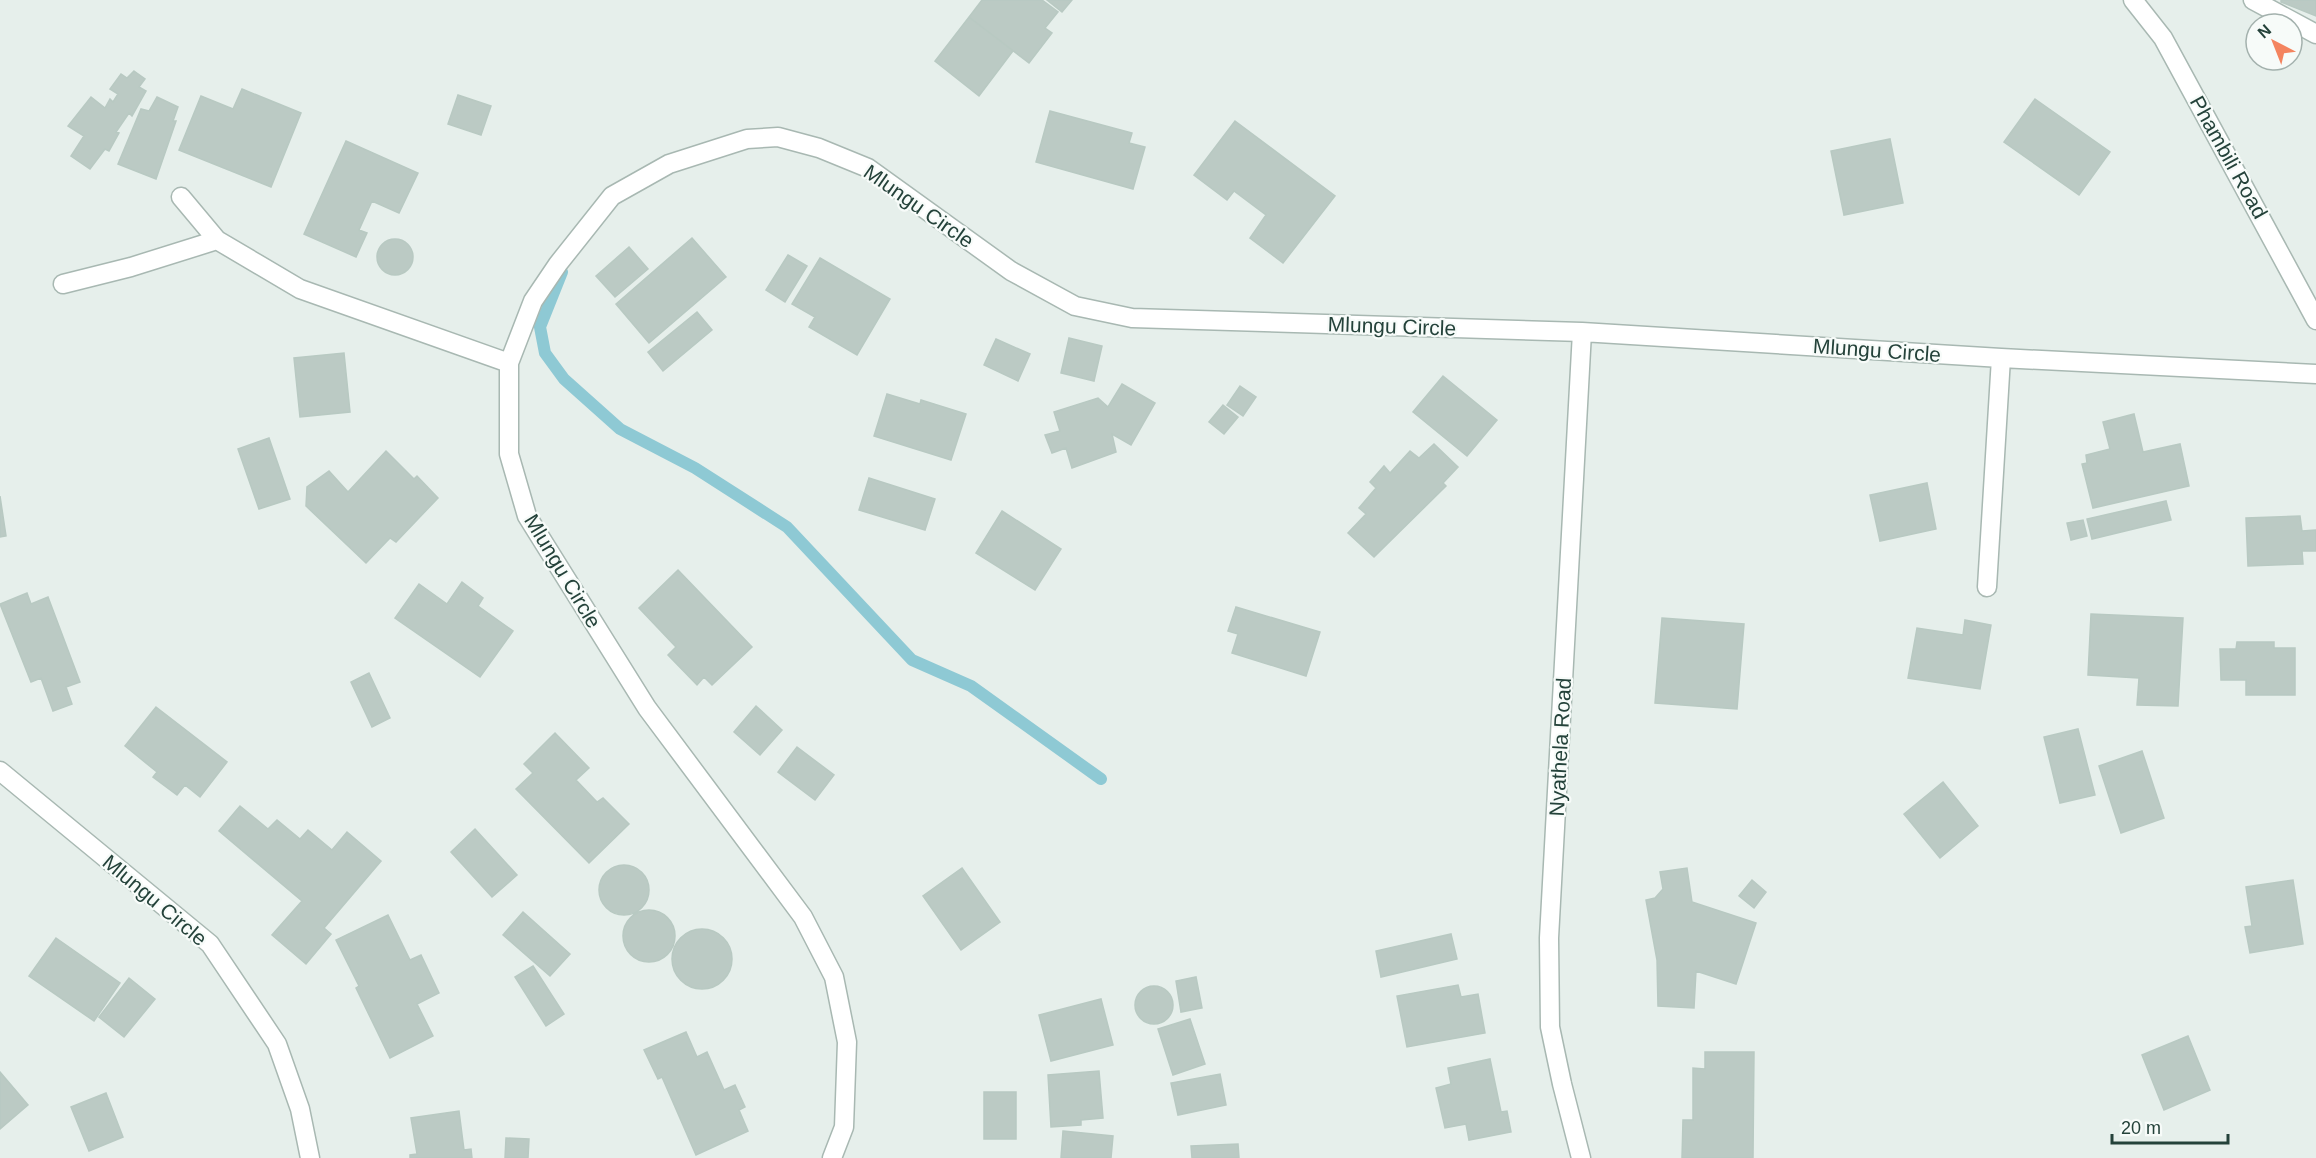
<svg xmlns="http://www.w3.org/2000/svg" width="2316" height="1158" viewBox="0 0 2316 1158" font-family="Arial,sans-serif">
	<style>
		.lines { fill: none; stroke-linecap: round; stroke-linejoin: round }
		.stream { stroke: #8ec9d4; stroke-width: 12 }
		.building { fill: #bbcac4; stroke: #b8c9c2; stroke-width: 1.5 }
		.minor-casing { stroke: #a8b8b2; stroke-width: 21 }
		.minor { stroke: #fff; stroke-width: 18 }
		.labels { text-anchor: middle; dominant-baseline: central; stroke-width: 4.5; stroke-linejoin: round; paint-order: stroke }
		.street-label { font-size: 21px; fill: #24423a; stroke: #f7fbf9 }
	</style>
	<rect width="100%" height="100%" fill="#e6efeb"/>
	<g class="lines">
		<path class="stream" d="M562,272l-22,55 5,26 19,26 56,50 75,39 92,59 125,133 59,26 130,93"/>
	</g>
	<path class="building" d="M982,0h60l16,12 -13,16 7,5 -23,30 -60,-46z
		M1047,0h25l-10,12z
		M2281,0h35v16l-35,-14z
		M969,17l44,34 -34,45 -44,-35z
		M134,71l11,8 -6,8 7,4 -14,25 -3,-3 -13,19 3,1 -10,18 -4,-2 -15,20 -19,-13 13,-20 -16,-10 23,-29 14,11 5,-9 3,3 5,-8 -8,-5 11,-15 6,4z
		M242,89l59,24 -30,74 -92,-37 22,-54 32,13z
		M458,95l33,11 -10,29 -33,-11z
		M157,97l21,10 -5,14h3l-20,58 -38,-15 23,-55 8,2z
		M2035,99l75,53 -31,43 -75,-53z
		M1050,111l82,22 -3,10 16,4 -12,42 -97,-27z
		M1235,121l100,75 -52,67 -33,-25 16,-23 -32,-24 -7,9 -33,-25z
		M1890,139l13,64 -59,12 -13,-64z
		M346,141l72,32 -19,40 -27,-12 -13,29 8,3 -11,24 -52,-23z
		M692,238l34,39 -77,66 -33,-39z
		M377 257a18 18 0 1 1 36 0a18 18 0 1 1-36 0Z
		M629,247l19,22 -33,28 -19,-21z
		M788,255l19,11 -22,36 -19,-12z
		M820,258l70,41 -33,56 -48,-28 6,-10 -23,-13z
		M697,312l15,18 -49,41 -15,-19z
		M1069,338l33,8 -8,35 -33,-8z
		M996,339l34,15 -12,27 -34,-16z
		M344,353l6,59 -50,5 -6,-59z
		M1443,376l54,44 -30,36 -54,-44z
		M1122,384l33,19 -24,42 -19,-11 4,18 -44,16 -6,-20 -14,5 -7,-18 15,-4 -6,-19 44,-14 10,9z
		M1240,386l16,11 -13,19 -16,-11z
		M887,394l33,10 1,-4 45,14 -15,46 -77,-24z
		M1223,405l15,12 -14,17 -15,-12z
		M2134,414l9,38 37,-8 9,42 -96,22 -11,-44 5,-1 -1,-8 24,-6 -7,-27z
		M269,438l21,61 -31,10 -21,-60z
		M1434,444l24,23 -15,16 3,3 -72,71 -26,-24 18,-19 -7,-6 17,-20 -6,-6 14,-16 6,7 20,-22 9,7z
		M386,451l28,28 3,-3 21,22 -42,44 -6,-4 -24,25 -60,-57 1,-19 22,-16 19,21z
		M869,478l66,21 -10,31 -66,-20z
		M1927,483l9,46 -56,12 -10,-46z
		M0,496l6,40 -6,1z
		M2166,501l5,19 -79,19 -5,-20z
		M1002,511l59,38 -26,41 -59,-37z
		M2300,516l2,15 14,-1v21h-14l1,13 -55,2 -2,-48z
		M2083,520l4,16 -16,4 -4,-17z
		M678,570l74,77 -40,38 -8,-8 -7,8 -29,-30 8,-8 -37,-39z
		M462,582l21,16 -5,8 35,25 -33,46 -85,-59 24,-34 28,20z
		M27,593l4,11 17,-7 32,85 -14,5 6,17 -19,7 -12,-33 -10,4 -31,-78z
		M1236,607l84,25 -14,44 -74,-23 6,-19 -10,-3z
		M2091,614l92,4 -5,88 -41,-1 2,-27 -51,-3z
		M1662,618l82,6 -7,85 -82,-6z
		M1965,620l26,5 -11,64 -72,-11 9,-50 46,7z
		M2237,642h37v6h21v47h-49v-15h-25l-1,-31h16z
		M369,673l21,45 -18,9 -21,-45z
		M756,706l26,24 -22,25 -26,-23z
		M156,707l71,55 -27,35 -15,-12 -8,10 -24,-18 4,-5 -32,-26z
		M2078,729l17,66 -35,8 -16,-66z
		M555,733l34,35 -13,12 21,22 6,-4 26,26 -40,39 -73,-74 17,-16 -9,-9z
		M797,747l37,28 -19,25 -37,-28z
		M2142,751l22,67 -43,15 -22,-67z
		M1943,782l35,44 -38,32 -36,-44z
		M240,806l28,23 9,-9 23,19 8,-9 24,20 15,-18 34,29 -57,67 7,6 -25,30 -34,-29 30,-34 -83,-70z
		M475,829l42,46 -25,22 -41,-45z
		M599 890a25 25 0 1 1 50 0a25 25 0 1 1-50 0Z
		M962,868l38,54 -39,28 -38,-54z
		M1687,868l5,34 64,21 -20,61 -40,-13 -2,37 -36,-2 -1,-46 -11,-60 9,-2 8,-9 -3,-17z
		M1752,880l14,12 -12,16 -15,-12z
		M2293,880l10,64 -53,9 -5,-26 7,-1 -6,-39z
		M623 936a26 26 0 1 1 52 0a26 26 0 1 1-52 0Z
		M523,912l47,42 -20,22 -47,-41z
		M388,915l22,45 11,-5 18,38 -22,11 16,32 -43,22 -34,-70 3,-2 -23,-46z
		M672 959a30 30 0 1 1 60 0a30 30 0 1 1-60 0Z
		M1451,934l6,25 -76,18 -5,-26z
		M56,938l64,45 -26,38 -65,-45z
		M533,966l31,48 -18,12 -31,-49z
		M1196,977l6,31 -21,4 -5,-31z
		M129,978l26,21 -31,38 -25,-20z
		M1458,985l3,12 17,-3 7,39 -78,14 -10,-51z
		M1135 1005a19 19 0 1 1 38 0a19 19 0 1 1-38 0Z
		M1101,999l12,46 -62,16 -12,-46z
		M1190,1019l15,45 -32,11 -15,-46z
		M686,1032l11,25 10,-5 17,38 11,-5 10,22 -6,3 9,21 -52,24 -34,-78 -4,2 -14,-29z
		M2188,1036l22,54 -46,20 -22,-55z
		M1705,1052h49l-1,106h-71l1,-38h10v-52l12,1z
		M1490,1059l11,53 6,-1 4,21 -42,8 -3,-16 -21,4 -9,-40 15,-4 -3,-16z
		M1099,1071l4,47 -22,2v5l-30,2 -3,-52z
		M0,1072l28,33 -28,24z
		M1220,1074l6,31 -48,10 -7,-32z
		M984,1092h32v47h-32z
		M106,1093l17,44 -34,14 -18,-44z
		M459,1111l5,39 7,-1 1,9h-62v-3l7,-1 -6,-36z
		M1063,1131l50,5 -2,22h-50z
		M506,1138l23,1 -1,19h-23z
		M1238,1144l1,14h-47l-1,-12z"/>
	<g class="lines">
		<defs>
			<path id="minor" d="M2133,0l30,38 153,282
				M2253,0l63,34
				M181,197l36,43 83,49 209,74
				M63,284l68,-17 86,-27
				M1987,587l14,-229
				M0,771l210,173 67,100 23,65 10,49
				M832,1158l12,-31 3,-85 -13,-65 -31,-60 -156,-209 -120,-192 -18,-62v-91l24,-62 25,-37 54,-68 57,-32 78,-25 31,-2 41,11 49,20 143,103 64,35 57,12 450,14 419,26 315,16
				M1581,1158l-19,-74 -12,-57 -1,-89 33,-606"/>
		</defs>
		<use href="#minor" class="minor-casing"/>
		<use href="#minor" class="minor"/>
	</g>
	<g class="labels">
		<g class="street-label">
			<text transform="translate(2229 157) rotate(61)">Phambili Road</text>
			<text transform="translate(919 206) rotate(35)">Mlungu Circle</text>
			<text transform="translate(1392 326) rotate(2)">Mlungu Circle</text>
			<text transform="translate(1877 350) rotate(4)">Mlungu Circle</text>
			<text transform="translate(563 571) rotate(59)">Mlungu Circle</text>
			<text transform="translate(1560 747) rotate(-87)">Nyathela Road</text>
			<text transform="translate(155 900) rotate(40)">Mlungu Circle</text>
		</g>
	</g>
	<g transform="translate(2274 42) rotate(318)"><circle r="28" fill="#f7fbf9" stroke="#a3b1ad" stroke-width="1.5"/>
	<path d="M0-4.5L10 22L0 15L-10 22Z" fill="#f4845f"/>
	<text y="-9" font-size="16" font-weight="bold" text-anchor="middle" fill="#24423a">N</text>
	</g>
	<path d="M2112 1134v9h116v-9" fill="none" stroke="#24423a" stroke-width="3"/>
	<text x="2121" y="1134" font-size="18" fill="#24423a" stroke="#f7fbf9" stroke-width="4.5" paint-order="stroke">20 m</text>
</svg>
